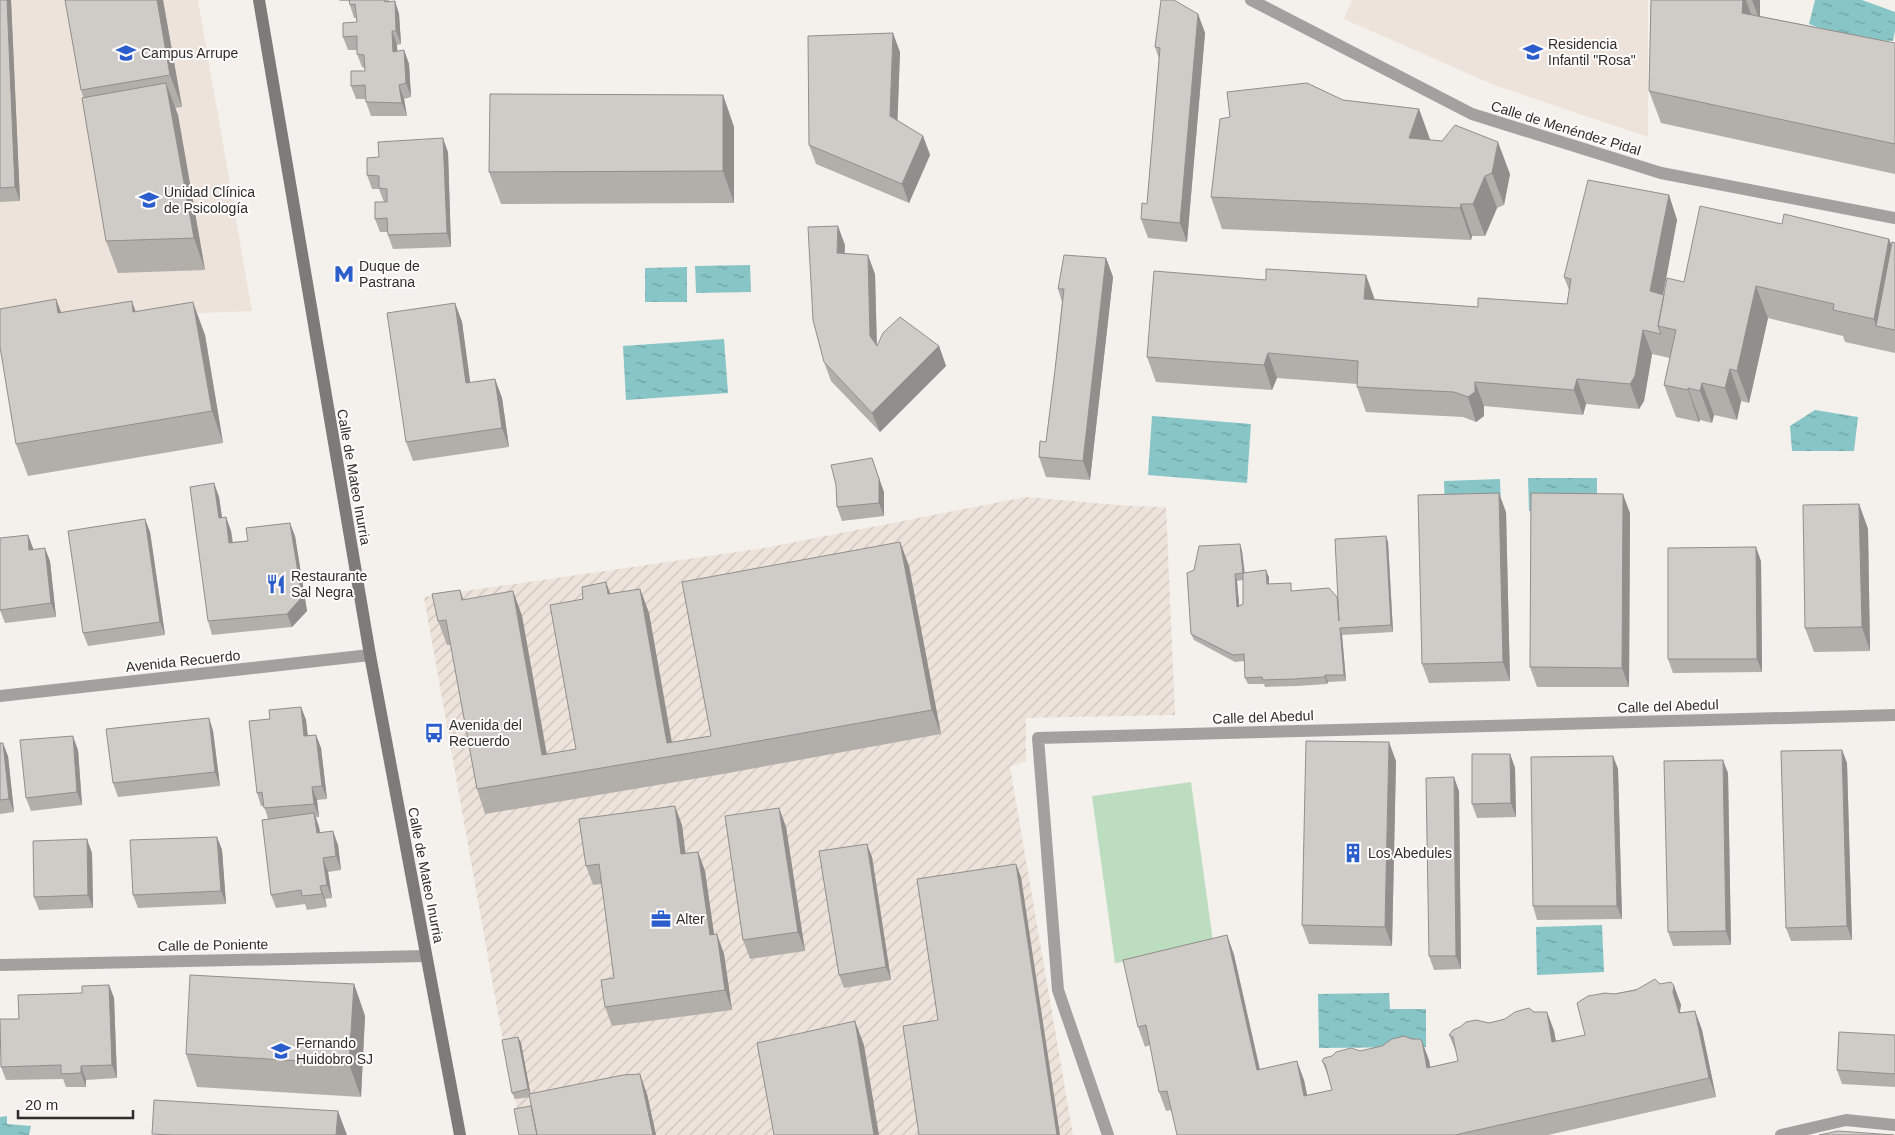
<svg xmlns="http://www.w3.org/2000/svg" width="1895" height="1135" viewBox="0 0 1895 1135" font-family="Arial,sans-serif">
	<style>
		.built { fill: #eee3db }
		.industrial { fill: url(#industrial-furrows) }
		.green { fill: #bcddbf }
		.water { fill: url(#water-ripples) }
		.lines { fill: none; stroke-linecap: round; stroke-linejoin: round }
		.minor { stroke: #a3a0a0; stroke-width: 12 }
		.secondary { stroke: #7d7a79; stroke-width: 12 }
		.wall { fill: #b2afab; fill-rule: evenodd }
		.shaded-wall { fill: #918e8b }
		.building { fill: #cfcbc7; stroke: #918e8b }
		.labels { text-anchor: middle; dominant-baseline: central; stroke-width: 4; stroke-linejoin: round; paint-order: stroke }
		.poi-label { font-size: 14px; fill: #302e2d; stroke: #fffdfc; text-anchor: start }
		.street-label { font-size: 14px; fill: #302e2d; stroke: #fffdfc }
	</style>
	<defs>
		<pattern id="industrial-furrows" width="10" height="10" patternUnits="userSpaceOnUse" patternTransform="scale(1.25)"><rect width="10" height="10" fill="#eee3db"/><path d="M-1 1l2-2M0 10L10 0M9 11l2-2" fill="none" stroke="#ccc3bc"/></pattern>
		<pattern id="water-ripples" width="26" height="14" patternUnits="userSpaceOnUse" patternTransform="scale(1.25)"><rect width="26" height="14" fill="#87c5c7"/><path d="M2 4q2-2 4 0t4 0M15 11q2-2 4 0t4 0" fill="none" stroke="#6fa0a2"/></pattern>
	</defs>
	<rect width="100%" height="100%" fill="#f4f0ec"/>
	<path class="built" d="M0,0h198l54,311 -252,10z
		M1352,0h296v137l-154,-52 -150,-66z"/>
	<path class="industrial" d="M1026,497l103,9 37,1 9,208 -149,3v43l-16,6 63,368h-551l-18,-88 -80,-450 340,-49z"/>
	<path class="green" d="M1191,782l23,167 -99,14 -23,-167z"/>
	<path class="water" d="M1815,0h47l33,12v19l-2,10 -43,-2 -41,-15z
		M750,265l1,27 -55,1 -1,-27z
		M687,267v35h-42v-34z
		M724,339l4,54 -102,7 -3,-54z
		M1815,410l43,7 -4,34h-62l-2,-25z
		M1152,416l99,8 -4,59 -99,-8z
		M1528,478h69v32l-68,1z
		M1500,479l1,29 -56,2 -1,-29z
		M1602,925l2,47 -67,3 -1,-48z
		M1389,993l1,16h36v38l-107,1 -1,-54z
		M7,1116v8l24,2 -2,9h-29v-18z"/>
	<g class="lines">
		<path class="minor" d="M1251,0l221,114 189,59 234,45
			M0,696l370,-41
			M0,965l426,-9
			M1108,1135l-50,-145 -20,-252 857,-23
			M1781,1135l65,-15 49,5"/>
		<path class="secondary" d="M259,0l111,655 90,480"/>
	</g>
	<path class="wall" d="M0,0h11l9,201 -20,1z
		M65,0h98l19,107 -7,1 3,7 27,155 -87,3 -12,-32 -23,-144 -2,-7z
		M339,0h50v2l6,-1 4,13 2,30 -4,1v6l7,-1 5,14 2,33 -7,2 3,17h-36l-5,-14v-3h-10l-5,-13 14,-15v-3l-3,-1 -5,-13v-4h-9l-5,-13 14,-15v-4h-3l-4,-13 -1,-4h-9z
		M1651,0h109v16l135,27v131l-234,-51 -12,-32z
		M1198,14l7,19 -18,209 -39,-4 -7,-19 6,-15 12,-145 -4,-12z
		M900,52l-3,68 26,16 7,19 -21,48 -93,-39 -7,-19z
		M723,95l11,32v76l-233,1 -12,-32z
		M1343,100l76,9 11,31 80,34 -6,31 -7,3 -12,28h-13l-1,4 -249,-11 -11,-32z
		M448,152l3,95 -58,2 -5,-14v-3h-8l-5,-13 9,-17 -5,-13h-7l-5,-14z
		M1669,195l8,25 -14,75h1l20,-13 98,-58 107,15 2,6 4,-2v110l-50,-11 -2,-6 -75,-18 -19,85 -8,-2 -4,19 -23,-5 -2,8 -12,-3 -1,2 -23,-5 -12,-32 6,-27 -18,-4 -8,47 -5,8 -53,-5 -3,11 -99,-9v10l-8,6 -13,-5 -97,-5 -9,-25v-3l-80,-6 -5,12 -116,-8 -9,-25 228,-58 103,8 89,-3 2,-14 -5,-13z
		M845,245l-1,8 31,21 2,72h62l7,20 -66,66 -49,-51 -7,-19z
		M1106,258l7,19 -23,203 -44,-3 -7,-20 7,-15 9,-72 7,-68 -4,-13z
		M56,299l5,13h75l69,23 18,108 -195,33 -12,-32z
		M455,303l7,19 8,61 25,-4 7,19 7,49 -96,14 -7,-19z
		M214,483l5,14 3,21 4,-1 5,14 2,11 62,-6 12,75 -15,16 -80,8 -4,-14z
		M884,492v24l-42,5 -5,-14z
		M1859,504l9,25 2,122 -56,1 -9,-24z
		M1506,512l4,169 -81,2 -7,-19z
		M1630,513l-1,174h-92l-7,-20z
		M145,519l5,13 15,103 -77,11 -5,-13z
		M28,535l5,14 17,12 6,56 -51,6 -5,-13z
		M1386,536l2,6 5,90 -51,3 4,46 -18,1 -1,2 -30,2 -32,1 -1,-3h-16l-3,-6 -1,-17 -9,1 -41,-22 -3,-6 3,-64 46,-26 2,7 3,22 24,4v7l24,7 45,9zM1243,580v24l-4,2 -2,-25z
		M900,542l9,24 32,168 -218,40 -238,40 -8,-25 -26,-144h-4l-9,-24 22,-31 4,10 49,-9 9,25 25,138 29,-5 7,-150 23,-17 4,12 30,-5 9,24 23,129 39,-6z
		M1761,561l1,111 -89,1 -5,-14z
		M301,707l5,13 2,16 8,-1 5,13 6,51 -10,1 2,17h-3l3,10 1,6 18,12 3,25 -13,2 4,26 -7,1 2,8 -20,3 -2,-6 -29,4 -5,-13 -3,-76 -4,-13h-3l-4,-13 13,-74z
		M209,718l4,13 7,55 -102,11 -5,-14z
		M0,743l8,13 6,56 -14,2z
		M78,750l4,55 -51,6 -5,-13z
		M1842,750l5,13 5,177 -61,1 -5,-13z
		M1510,754l5,14 1,49 -39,1 -5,-14z
		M1613,756l5,13 4,150 -85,1 -4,-14z
		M1396,761l-4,185 -83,-2 -7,-19z
		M1728,773l3,172 -58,1 -5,-14z
		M1459,791l2,178 -27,1 -5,-14z
		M779,808l7,19 19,124 -55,8 -7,-19z
		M682,825l3,28 13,-1 7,19 9,64 10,19 8,56 -120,16 -7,-19 9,-29 -12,-94 -9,1 -7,-19z
		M217,837l5,13 4,54 -88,4 -5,-13z
		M92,853l1,55 -54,2 -5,-13z
		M872,857l19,123 -47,8 -5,-13z
		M1227,935l7,20 26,114 44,11 3,15 25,-5 -2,-9 -8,-20 38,-10 69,9 1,7 28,-6 -1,-7 -8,-19 40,-12 45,-11h13l7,19 2,10 29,-6 29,-41 46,-10 14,2 7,19 -1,6v2l15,-2 7,19 14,67 -168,38h-371l-5,-25 -6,1 -7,-19 -9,-47 -5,2 -7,-20z
		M354,984l11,32 -4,81 -164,-10 -11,-33z
		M109,985l5,13 3,80 -31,2v7h-20l-3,-8 -57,1 -5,-13 18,-48 63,-26z
		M1895,1035v52l-53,-3 -5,-14z
		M518,1037l3,6 9,51h117l9,41h-137l12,-29 -1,-9 -15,2 -3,-6z"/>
	<path class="shaded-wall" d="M7,0h4l9,201 -5,-14z
		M157,0h6l19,107 -12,-32z
		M1743,0h3l8,23 -12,-10z
		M1752,0h8v21z
		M395,1l4,13 2,30 -5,-13z
		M1198,14l7,19 -18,209 -7,-19z
		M392,31l5,14 1,20 -5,-13z
		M893,33l7,19 -3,83 -7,-19z
		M404,50l5,14 2,33 -5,-14z
		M166,83l12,32 27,155 -11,-32z
		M399,85l5,14 3,17 -5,-13z
		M723,95l11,32v76l-11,-32z
		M1419,109l12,33 -22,-4z
		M923,136l7,19 -21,48 -7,-19z
		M443,138l5,14 3,95 -4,-14z
		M1498,142l12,32 -6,31 -12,-32z
		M1485,176l12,32 -12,28 -12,-32z
		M1669,195l8,25 -18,96 -9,-25z
		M1461,204l11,32 -1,4 -11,-32z
		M838,226l7,19 -1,27 -7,-19z
		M1889,239l6,16 -19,71 -2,-7z
		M868,255l7,19 2,81 -7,-19z
		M1106,258l7,19 -23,203 -7,-19z
		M1366,275l9,25 -11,-1z
		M1756,286l12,32 -19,85 -12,-32z
		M56,299l12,32 -10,-18z
		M132,301l11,32 -10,-21z
		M193,302l12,33 18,108 -11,-32z
		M455,303l7,19 11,81 -7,-20z
		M1643,330l9,24 -8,47 -5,8 -9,-25z
		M939,346l7,20 -66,66 -8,-19z
		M1268,353l9,25 -5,12 -8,-25z
		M1730,369l11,32 -4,19 -12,-32z
		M495,379l7,19 7,49 -7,-19z
		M1577,379l9,25 -3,11 -9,-25z
		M1475,382l9,24v10l-8,6 -8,-25z
		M1702,383l12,32 -2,8 -12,-32z
		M1688,388l12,32 -1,2 -11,-32z
		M872,458l12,34v24l-5,-13z
		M214,483l5,14 5,34 -5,-13z
		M1499,493l7,19 4,169 -7,-19z
		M1623,494l7,19 -1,174 -7,-19z
		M1859,504l9,25 2,122 -8,-24z
		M226,517l5,14 3,25 -5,-13z
		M145,519l5,13 15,103 -5,-13z
		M290,523l5,13 12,75 -15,16 -5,-13z
		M28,535l5,13 1,15 -5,-13z
		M1386,536l2,6 5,90 -2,-7z
		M900,542l9,24 32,168 -9,-24z
		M1240,544l2,7 3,29 -2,-7z
		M1756,547l5,14 1,111 -5,-13z
		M45,548l5,13 6,56 -5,-14z
		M1266,570l3,7v14l-2,-7z
		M1235,574l2,7 3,33 -3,-7z
		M606,582l9,25 -7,-13z
		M640,589l9,24 25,143 -7,-13z
		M513,591l9,25 29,163 -9,-24z
		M1340,628l2,7 4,46 -2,-6z
		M1325,675l3,7 -1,2 -2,-7z
		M301,707l5,13 3,30 -5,-14z
		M209,718l4,13 7,55 -5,-14z
		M316,735l5,13 6,51 -5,-13z
		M73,736l5,14 4,55 -5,-13z
		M1389,742l7,19 -4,185 -7,-19z
		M3,743l5,13 6,56 -5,-13z
		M1842,750l5,13 5,177 -5,-14z
		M1510,754l5,14 1,49 -5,-14z
		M1613,756l5,13 4,150 -5,-13z
		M1723,760l5,13 3,172 -5,-14z
		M1454,777l5,14 2,178 -5,-13z
		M312,787l5,13 2,17 -5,-13z
		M675,806l7,19 6,48 -7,-19z
		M779,808l7,19 19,124 -7,-19z
		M314,813l5,14 3,20 -5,-14z
		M333,831l5,14 3,25 -5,-14z
		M217,837l5,13 4,54 -5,-13z
		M87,839l5,14 1,55 -5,-13z
		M867,844l5,13 19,123 -5,-13z
		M698,852l7,19 12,84 -7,-20z
		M323,858l5,14 4,26 -5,-13z
		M1016,864l5,13 39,258h-3z
		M320,886l5,13 2,8 -5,-13z
		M717,934l7,20 8,56 -7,-20z
		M1227,935l7,20 30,134 -7,-19z
		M354,984l11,32 -4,81 -12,-33z
		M109,985l5,13 3,80 -5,-13z
		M1674,986l7,19 -1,6 6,21 -13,-40z
		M1695,1011l7,19 14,67 -7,-19z
		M1547,1012l7,19 5,30 -7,-19z
		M855,1021l9,24 15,90h-5z
		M518,1037l3,6 10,53 -3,-7z
		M1422,1041l7,19 5,27 -7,-19z
		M1297,1061l7,19 7,35 -7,-19z
		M81,1066l5,14v7l-5,-14z
		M640,1074l7,20 9,41h-3z
		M338,1111l9,24h-11z"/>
	<path class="building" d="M0,0h7l8,187 -15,1z
		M65,0h92l13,75 -89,15z
		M349,0h35l1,2 10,-1 1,30h-4l1,21 11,-2 2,33 -7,2 3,18 -36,-1 -1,-17 -14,1v-15h14l-1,-16 -7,-1v-18l-14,1v-14l14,-1 -2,-18 -5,1z
		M1161,0h13l24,14 -18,209 -39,-4 1,-16 5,1 13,-156 -5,-1z
		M1651,0h92l-1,13 153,30v101l-246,-53z
		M893,33l-3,83 33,20 -21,48 -93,-39 -1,-109z
		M166,83l28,155 -88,3 -24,-143z
		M1307,83l36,17 76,9 -10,29 33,3 13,-16 43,17 -6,31 -7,3 -12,28h-12l-1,4 -249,-11 9,-78 10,-2 -3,-25z
		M490,94l233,1v76l-234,1z
		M443,138l4,95 -59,2 -1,-17 -12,1v-17h12v-13l-8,-1v-12l-12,-1v-17l12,-1 -1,-15z
		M1588,180l81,15 -19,96 14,4 -6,31 3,8 -18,-4 -8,46 -5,8 -53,-5 -3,11 -99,-8v10l-7,5 -14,-5 -97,-5 1,-26 -90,-8 -4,12 -117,-8 7,-86 112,9v-11l100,6 -2,24 114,8v-9l89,6 4,-25 -7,-2z
		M1700,206l82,18 2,-10 105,25 -15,80 -41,-9 1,-6 -78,-18 -19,85 -7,-2 -5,19 -23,-5 -2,8 -12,-3v2l-24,-5 12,-55 -18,-4 9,-48 17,4z
		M838,226l-1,27 31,2 2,81 7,10 6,-13 17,-16 39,29 -67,67 -48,-51 -11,-42 -5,-93z
		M1892,242l3,1v87l-19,-4z
		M1064,255l42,3 -23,203 -44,-4 1,-16 6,1 9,-72 9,-81h-6z
		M56,299l2,14 74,-12 1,11 60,-10 19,109 -196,33 -16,-97v-38z
		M455,303l11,80 29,-4 7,49 -96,14 -19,-129z
		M872,458l7,21v24l-42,4 -1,-22 -5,-20z
		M214,483l5,35 7,-1 3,26 19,-2 -2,-13 44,-5 12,74 -15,17 -79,7 -18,-134z
		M1499,493l4,169 -81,2 -4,-169z
		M1531,493l92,1 -1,174 -92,-1z
		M1859,504l3,123 -57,1 -2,-123z
		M145,519l15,103 -77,11 -15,-102z
		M28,535l1,15 16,-2 6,55 -51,7v-72z
		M1386,536l5,89 -51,3 4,47h-19v2l-31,2 -31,1 -1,-3 -17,1 -1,-24 -11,1 -42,-21 -4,-61 7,-3 5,-24 41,-2 3,29 -8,1 2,33 6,-3v-31l23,-3 1,14 24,-1v8l38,-3 8,9 2,24 -4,-82z
		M900,542l32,168 -218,39 -237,40 -31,-169 -8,1 -6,-27 28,-4 2,10 51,-9 29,164 34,-6 -26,-144 33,-6 -1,-12 24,-5 2,12 32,-5 27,154 44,-7 -29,-154z
		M1756,547l1,112h-89v-111z
		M301,707l3,29 12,-1 6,51 -10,1 2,17 -50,4 -2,-16 -5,1 -8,-72 21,-2 -1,-9z
		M209,718l6,54 -102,11 -7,-54z
		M73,736l4,56 -51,6 -6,-58z
		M1306,741l83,1 -4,185 -83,-2z
		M0,743h3l6,56 -9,1z
		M1842,750l5,176 -61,2 -5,-177z
		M1472,754h38l1,49 -39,1z
		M1613,756l4,150h-84l-2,-149z
		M1723,760l3,171 -58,1 -4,-171z
		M1454,777l2,179h-27l-3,-178z
		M675,806l6,48 17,-2 12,83 7,-1 8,56 -120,17 -4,-27 13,-2 -15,-114 -13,2 -7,-47z
		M779,808l19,124 -55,8 -18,-124z
		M314,813l3,20 16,-2 3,25 -13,2 4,27 -7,1 2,8 -20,2 -1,-6 -30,5 -9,-75z
		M217,837l4,54 -88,4 -3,-55z
		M87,839l1,56 -54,2 -1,-56z
		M867,844l19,123 -47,8 -20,-124z
		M1016,864l41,271h-138l-16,-109 35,-6 -21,-141z
		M1227,935l30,135 40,-9 7,35 28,-6 -7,-26 -3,-3 2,-3 8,-2 4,-4 15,-4 9,3 22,-5 10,-7 12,-3 8,3h7l3,2 5,27 31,-7 -5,-24 -4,-2 4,-5 7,-3 6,-5 10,-2 13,3 16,-4 10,-7 14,-4 5,4h13l5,30 33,-7 -8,-32 11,-7 17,-3 9,1 22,-4 19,-11 5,5 11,-2 3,4 -1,6 6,21 16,-2 14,67 -254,57h-278l-10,-44 -8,1 -13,-67 -8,2 -15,-67z
		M190,975l164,9 -5,80 -163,-10z
		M109,985l3,80 -31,1v7l-20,1v-9l-60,2 -1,-48h19l-1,-24 64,-2v-7z
		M855,1021l19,114h-100l-17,-92z
		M1839,1032l56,3v39l-58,-4z
		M518,1037l10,52 -16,4 -10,-53z
		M640,1074l13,61h-116l-8,-41 94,-19z
		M154,1100l184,11 -2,24h-164l-20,-1z
		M531,1106l6,29h-18l-5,-26z
		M1838,1131l56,4h-75z"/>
	<defs>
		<symbol id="school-bare" viewBox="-9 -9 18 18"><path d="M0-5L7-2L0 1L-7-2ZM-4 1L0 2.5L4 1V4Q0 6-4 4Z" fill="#2b5ecc" stroke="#fffdfc" stroke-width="2.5" paint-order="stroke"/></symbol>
		<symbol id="university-bare" viewBox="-9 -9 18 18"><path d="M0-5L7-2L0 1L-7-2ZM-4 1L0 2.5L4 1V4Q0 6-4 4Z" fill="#2b5ecc" stroke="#fffdfc" stroke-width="2.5" paint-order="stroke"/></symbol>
		<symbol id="metro-bare" viewBox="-9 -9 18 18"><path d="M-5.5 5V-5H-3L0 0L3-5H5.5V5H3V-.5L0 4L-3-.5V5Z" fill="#2b5ecc" stroke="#fffdfc" stroke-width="2.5" paint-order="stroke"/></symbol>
		<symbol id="restaurant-bare" viewBox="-9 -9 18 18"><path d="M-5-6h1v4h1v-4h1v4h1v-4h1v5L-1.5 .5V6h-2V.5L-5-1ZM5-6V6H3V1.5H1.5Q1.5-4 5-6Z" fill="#2b5ecc" stroke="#fffdfc" stroke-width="2.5" paint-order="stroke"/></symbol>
		<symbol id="bus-bare" viewBox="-9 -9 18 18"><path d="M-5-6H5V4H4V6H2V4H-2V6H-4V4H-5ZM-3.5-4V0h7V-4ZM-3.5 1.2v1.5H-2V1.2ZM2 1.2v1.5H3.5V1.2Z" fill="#2b5ecc" stroke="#fffdfc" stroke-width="2.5" paint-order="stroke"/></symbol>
		<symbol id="building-bare" viewBox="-9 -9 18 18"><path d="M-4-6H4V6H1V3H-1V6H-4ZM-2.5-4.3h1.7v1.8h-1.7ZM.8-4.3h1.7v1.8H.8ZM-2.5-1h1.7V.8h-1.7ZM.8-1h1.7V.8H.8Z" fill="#2b5ecc" stroke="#fffdfc" stroke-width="2.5" paint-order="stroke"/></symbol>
		<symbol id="office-bare" viewBox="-9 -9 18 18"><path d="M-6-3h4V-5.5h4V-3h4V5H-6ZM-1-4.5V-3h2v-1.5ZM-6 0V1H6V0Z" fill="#2b5ecc" stroke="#fffdfc" stroke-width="2.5" paint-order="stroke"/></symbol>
	</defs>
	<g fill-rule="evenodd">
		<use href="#school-bare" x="1519" y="38" width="28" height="28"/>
		<use href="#university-bare" x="112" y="39" width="28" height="28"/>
		<use href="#university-bare" x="135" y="186" width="28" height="28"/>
		<use href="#metro-bare" x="330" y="260" width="28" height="28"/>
		<use href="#restaurant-bare" x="262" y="570" width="28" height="28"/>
		<use href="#bus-bare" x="420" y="719" width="28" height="28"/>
		<use href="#building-bare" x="1339" y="839" width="28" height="28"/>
		<use href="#office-bare" x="647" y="905" width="28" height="28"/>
		<use href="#university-bare" x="267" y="1037" width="28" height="28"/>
	</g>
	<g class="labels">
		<g class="poi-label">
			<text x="1548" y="44">Residencia<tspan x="1548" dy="16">Infantil "Rosa"</tspan></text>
			<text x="141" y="53">Campus Arrupe</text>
			<text x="164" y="192">Unidad Clínica<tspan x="164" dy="16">de Psicología</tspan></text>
			<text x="359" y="266">Duque de<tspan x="359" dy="16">Pastrana</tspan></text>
			<text x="291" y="576">Restaurante<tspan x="291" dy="16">Sal Negra</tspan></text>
			<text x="449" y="725">Avenida del<tspan x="449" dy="16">Recuerdo</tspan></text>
			<text x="1368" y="853">Los Abedules</text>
			<text x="676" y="919">Alter</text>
			<text x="296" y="1043">Fernando<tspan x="296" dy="16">Huidobro SJ</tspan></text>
		</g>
		<g class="street-label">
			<text transform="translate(1566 128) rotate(17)">Calle de Menéndez Pidal</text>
			<text transform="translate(354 477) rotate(80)">Calle de Mateo Inurria</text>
			<text transform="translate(183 661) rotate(-6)">Avenida Recuerdo</text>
			<text transform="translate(1668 706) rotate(-2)">Calle del Abedul</text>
			<text transform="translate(1263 717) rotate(-2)">Calle del Abedul</text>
			<text transform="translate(426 875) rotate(79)">Calle de Mateo Inurria</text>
			<text transform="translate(213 945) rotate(-1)">Calle de Poniente</text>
		</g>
	</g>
	<path d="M18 1110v8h115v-8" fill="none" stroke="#302e2d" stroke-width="2.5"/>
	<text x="25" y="1110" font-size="15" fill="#302e2d" stroke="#fffdfc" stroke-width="4" paint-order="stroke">20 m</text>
</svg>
